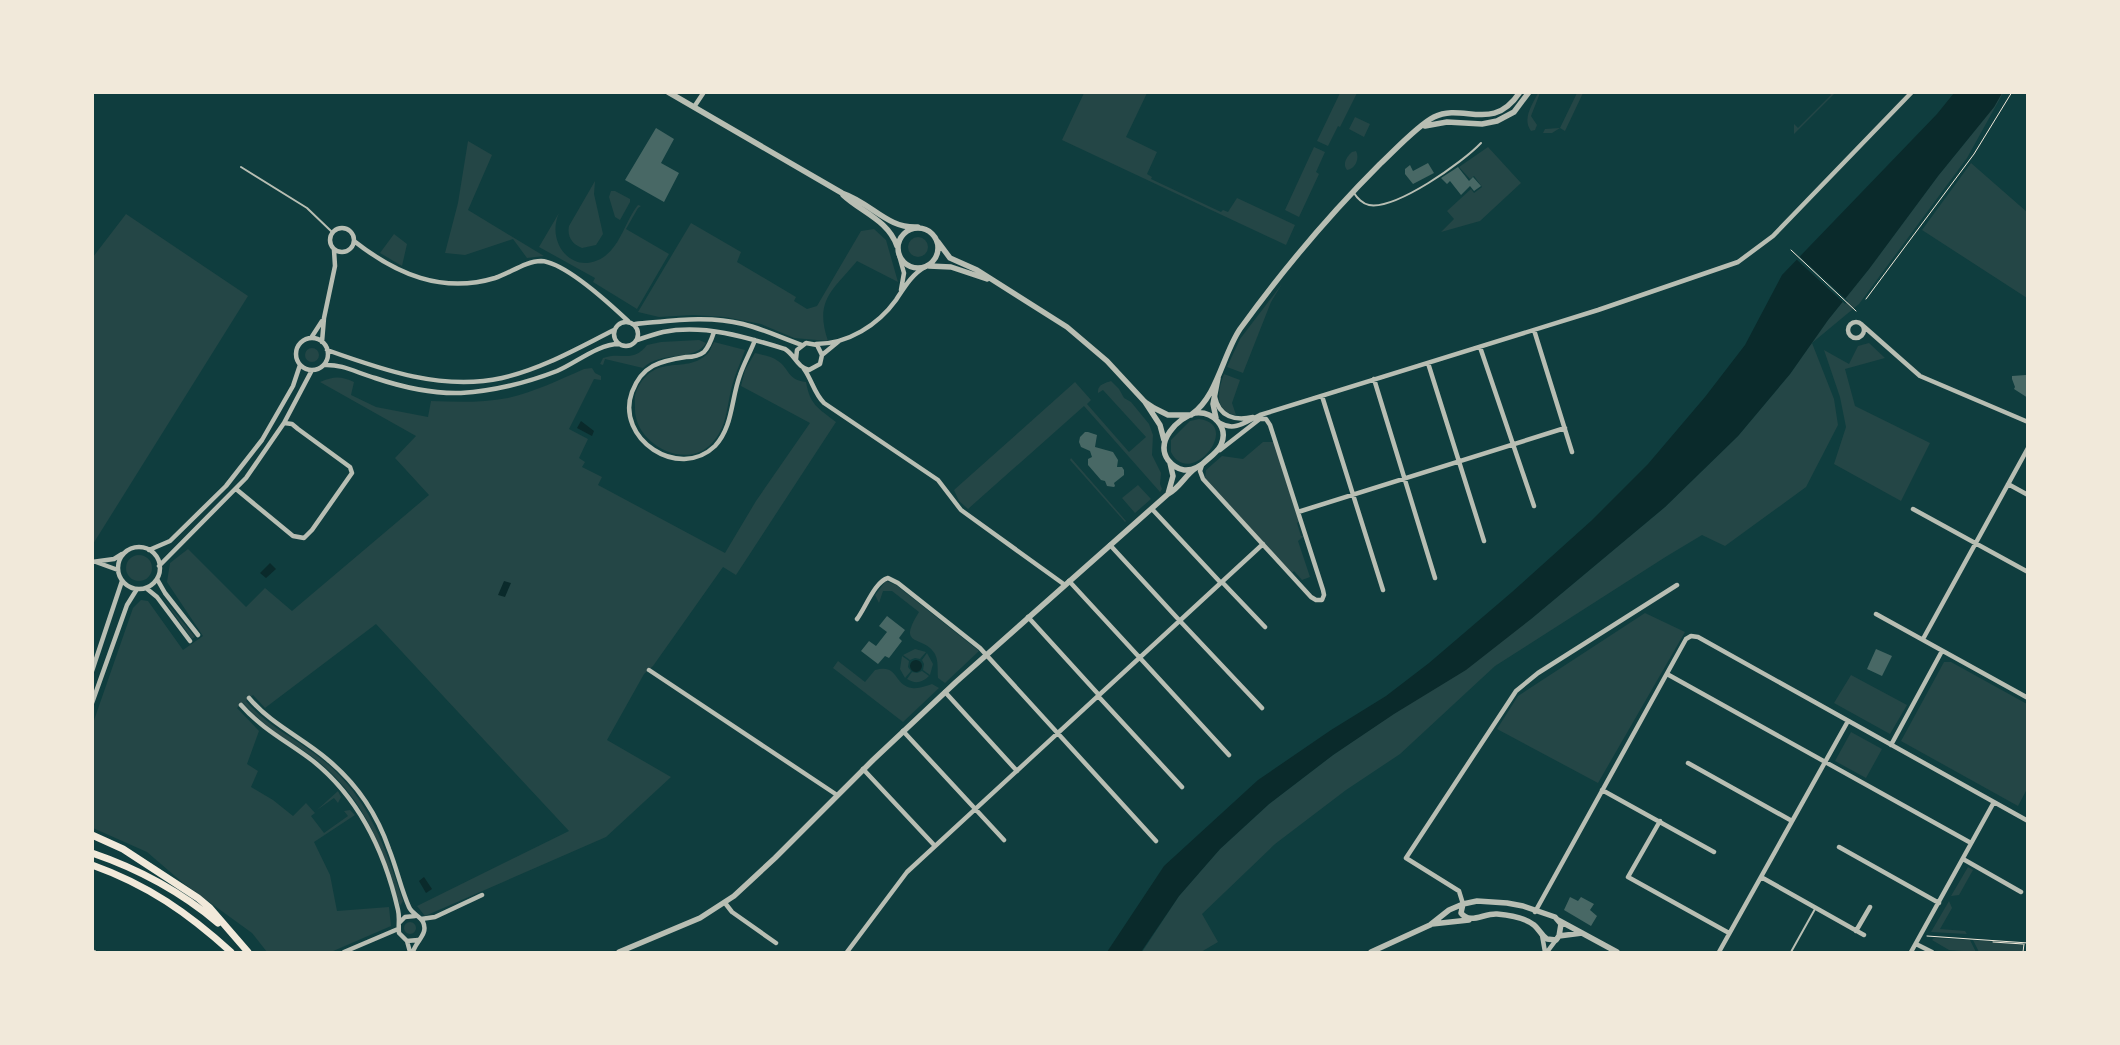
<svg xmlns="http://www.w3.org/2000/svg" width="2120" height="1045" viewBox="0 0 2120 1045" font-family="'Exo 2',sans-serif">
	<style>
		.green { fill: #244646 }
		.water { fill: #0a2a2b }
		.pier { fill: #0f3d3e }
		.building { fill: #486865 }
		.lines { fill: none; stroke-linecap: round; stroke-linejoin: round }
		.path { stroke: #f1e9da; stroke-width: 1 }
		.service { stroke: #b8beb3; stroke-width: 2 }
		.minor { stroke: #b8beb3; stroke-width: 4.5 }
		.tertiary { stroke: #b8beb3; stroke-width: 5.5 }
		.trunk { stroke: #f1e9da; stroke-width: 7 }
	</style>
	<rect width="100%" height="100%" fill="#0f3d3e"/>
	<path class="green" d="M1084,93h63l-21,44 31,15 -10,22 5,3 -1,2 70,33 2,-2 5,2 9,-14 58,27 -9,20 -224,-105z
		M1340,93h17l-17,34 -2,-1 -10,20 -11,-5z
		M1538,93h2l-9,23 6,9 -2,5 -4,1c-9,-12 1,-26 7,-38z
		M1577,93h6l-18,38 -5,-3 -8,5h-9l2,-4 15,-1z
		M1829,93h6l-41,41v-10l4,4 33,-33z
		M2002,93h1l-36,65 -108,146 -47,39 22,56 4,26 -32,62 -81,59 -23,-11 -35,21 -172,110 -95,88 -54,36 -71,54 -73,70 16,28 -17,10h-59l37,-56 41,-47 49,-45 64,-49 198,-136 134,-112 73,-71 52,-62 38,-54 41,-51 69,-93 56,-69z
		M1355,117l15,7 -6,13 -15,-8z
		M468,141l24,14 -24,55 76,46 -17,2 -14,-19 -48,16 -20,-2 13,-50z
		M1314,147l11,5 -9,20 3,2 -20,43 -14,-7z
		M1488,147l33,36 -41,38 -39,11 13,-13 -7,-8 24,-22 3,4 8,-6 -8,-11 -4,3 -11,-12z
		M1356,151c4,8 -1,18 -9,19 -5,-6 0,-14 5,-18z
		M1971,163l56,49v86l-105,-68z
		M595,181l-1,13 9,40 -7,11 -14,3c-10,-4 -15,-11 -13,-22z
		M611,191h4l15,8v3l-10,18 -5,-3 -6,-20z
		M638,205l3,1 -3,2 -12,21 43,25 -32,55 -44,-27 2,-4 -56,-31 20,-34c-14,31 16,65 46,43 16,-12 21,-36 33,-51z
		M126,214l122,82 -155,248v-287z
		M691,223l50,29 -4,10 59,35 -2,4 13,8 10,-3 44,-75 13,-2 12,11 12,42 -41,-21c-24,29 -43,39 -29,80l-34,-3 -33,-14 -36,-7 -32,-2 -34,2 -21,-5z
		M394,234l13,10 -5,22 -22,-13z
		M908 247a10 10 0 1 1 20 0a10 10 0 1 1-20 0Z
		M1282,284l-11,18 -28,71 -16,-6 13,-28z
		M699,340l7,3c-11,19 -45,7 -63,25l-38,-9 -2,6 -3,-1 3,-6c19,-7 29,6 44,-13l14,-3z
		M714,342l31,8c-4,12 -10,24 -13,36 -5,19 -5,42 -20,57 -26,29 -79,0 -77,-36 0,-5 -1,-10 1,-15 18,-41 48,-17 70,-37 4,-2 5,-8 8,-13z
		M1869,343l16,15 -40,11 10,37 75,37 -29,58 -67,-37 12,-37 -6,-30 -16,-47 25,14 9,-18z
		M305 355a7 7 0 1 1 14 0a7 7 0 1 1-14 0Z
		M755,353c7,2 17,3 23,8 12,8 9,19 28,21 4,23 12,26 30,40l-100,153 -13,-8 -70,99 -9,8 -37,66 64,37 -65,60 -181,79 -8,-10 152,-75 -193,-207 -111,84 -12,-13 -7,6c19,23 45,35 69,53 52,38 69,89 88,147l-3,5c-18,-58 -33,-104 -81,-144 -14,-12 -30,-20 -45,-30 -11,-9 -21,-18 -31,-29l-6,5 22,23 -12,33 11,7 -7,16 22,13 20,16 13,-13 9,10 -4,3 13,17 24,-17 -4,-5 6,-1 5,5 -41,27 16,33 7,36 52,-4 2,19 -60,26h-64l-15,-19 -69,-50 -36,-31 -54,-24 -1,-102 41,-118 8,-8 7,1 35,49 20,-14 -36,-54 3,-19 18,-14 58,58 19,-19 27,23 137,-116 -34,-37 21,-22 -96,-54c14,-6 21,-6 34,0l-3,13 25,12 52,10 3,-16c25,1 51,2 77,-3 26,-6 51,-18 76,-29l8,-1 3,5 6,3v4l-7,-1 -25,50 19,10 -9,19 6,4 -3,5 20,10 -4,8 127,68 31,-52 54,-78 -69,-37 4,-16z
		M1224,374l16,6 -8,23 4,12c-23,-4 -18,-25 -12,-41z
		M1111,381l8,8 5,9 7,4 18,22 4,11 -1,20 9,18 -1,11 2,5 -2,3 -76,-86 -116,103 -9,-8 -5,-11 121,-108 16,18 -4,4 42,48 17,-15 -43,-47 -5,3c-1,-9 8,-10 13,-12z
		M1199,419c44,5 -9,71 -28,33v-12l19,-19z
		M1263,442h11l25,80 -2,1 4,13h3l-6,5 12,36 -8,3 -8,-9 -2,2 -87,-95 1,-8 16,-14 21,3z
		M1071,458l55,63 -1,1 -55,-62z
		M1138,485l13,14 -16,14 -13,-15z
		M126 568a13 13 0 1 1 26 0a13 13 0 1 1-26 0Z
		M886,581l10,4 83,66 -34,32 -7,-5c-1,-8 1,-16 -3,-24 -12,-20 -39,-5 -16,-42l-27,-21h-9l-4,12 -4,-8z
		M162,597l33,40 -3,2z
		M1645,613l40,19 -87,151 -101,-54 21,-33z
		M915,649l11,3 -6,7 -5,-1 -5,2 -7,-5z
		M927,653l6,11 -3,11 -7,-5 1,-6 -2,-4z
		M902,656l7,5 -1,6 3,4 -6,7 -5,-9z
		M838,661l27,21 10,-12c24,-7 18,15 37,18 7,1 13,-2 20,-4l7,4 -36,34 -70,-54z
		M1944,662h7l76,42v85l-9,17 -117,-65z
		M922,671l7,5c-7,7 -14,8 -22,3l5,-7 5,1z
		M1851,675l56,30 -17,29 -56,-31z
		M1851,732l31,17 -16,29 -31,-17z
		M338,791l3,6 -3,6 -4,-5 -17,12z
		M1968,867l5,3 -14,25 -8,1z
		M1949,901l3,7 -12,21 25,2 2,3 -36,-2z
		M404 928a6 6 0 1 1 12 0a6 6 0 1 1-12 0Z
		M1934,938l36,2 6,12 -27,-2 -17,-10z
		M1973,940l50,4 -1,8h-43z"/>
	<path class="water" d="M1954,93h48l-8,14 -56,69 -69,93 -41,51 -38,54 -52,62 -73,71 -134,112 -65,51 -72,44 -61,41 -64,49 -49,45 -41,47 -38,56h-34l57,-86 94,-86 73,-50 55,-34 43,-33 83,-71 79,-71 57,-57 57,-67 40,-52 37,-70 155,-161z
		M581,421l13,10 -2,5 -15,-8z
		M270,563l6,6 -10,9 -6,-5z
		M504,581l7,2 -6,14 -7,-2z
		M910 666a6 6 0 1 1 12 0a6 6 0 1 1-12 0Z
		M424,877l8,12 -6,4 -7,-12z"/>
	<path class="pier" d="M1798,255l50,46 -3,3 -50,-46z"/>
	<path class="building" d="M656,128l18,11 -13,24 18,10 -15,29 -39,-22z
		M1428,163l6,10 -21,11 -8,-10v-5l5,-4 3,6z
		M1458,167l11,14 4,-4 8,9 -7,5 -4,-5 -9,9 -11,-14 -3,3 -6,-6z
		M2026,371h2v27l-14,-9 1,-2 -3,-8v-3l14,-1z
		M1085,432h3l9,3 -2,12 18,5 5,8 -1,7h5l2,3v5l-10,8 1,3 -1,1 -7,-1 -2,-5 -4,-1 -13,-15v-6l4,-2 -2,-6 -9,-4 -2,-5 1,-5z
		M887,616l18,14 -6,8 3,3 -13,17 -4,-2 -7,8 -17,-13 8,-10 7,5 11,-14 -8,-6z
		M1876,649l16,7 -10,20 -15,-7z
		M1570,897l8,4 3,-4 13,7 -4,6 7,6 -6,10 -27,-16z"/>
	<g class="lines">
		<path class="path" d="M1791,250l65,61
			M1866,299l108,-145 38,-62
			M1927,936l101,7
			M1993,942l30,2
			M2023,952l1,-8"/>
		<path class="service" d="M241,167l66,41 25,24
			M1354,193c3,5 9,11 15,12 27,5 94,-43 112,-62
			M1791,952l24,-43"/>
		<path class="minor" d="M694,107l10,-15
			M330 240a12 12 0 1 1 24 0a12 12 0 1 1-24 0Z
			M354,241c42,33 88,53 141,37 15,-5 31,-17 46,-17 23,1 70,44 87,60
			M899,255l5,18 -3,17
			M614 334a12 12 0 1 1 24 0a12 12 0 1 1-24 0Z
			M1848 330a8 8 0 1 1 16 0a8 8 0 1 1-16 0Z
			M635,324c36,-3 72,-9 108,0 20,5 39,14 59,21
			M1861,324l59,52 108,46
			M1534,330l38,122
			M714,332c-2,6 -5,15 -10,20 -5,4 -12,5 -18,5 -26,4 -44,8 -54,35 -17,47 47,89 83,54 18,-19 16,-47 25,-71 4,-12 11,-24 15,-35
			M311,338l11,-17
			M296 354a16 16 0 1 1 32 0a16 16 0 1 1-32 0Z
			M637,340c9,-3 18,-6 26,-8 41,-8 83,5 122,17 10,6 12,18 24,21l11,-6 2,-9 -5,-10 -11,-2 -9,7 -1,9
			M322,342l2,-24 11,-52 -1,-16
			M816,344c32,0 62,-19 80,-44 8,-12 16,-26 29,-33
			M1480,347l54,159
			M327,350c56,20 115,41 175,28 40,-9 76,-30 112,-48
			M822,355l17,-14
			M1428,363l56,178
			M324,365c19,-1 33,8 51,13 27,9 57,16 86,15 33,-2 65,-10 96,-22 19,-8 41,-27 62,-27
			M804,369c8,11 10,24 20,34l114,77 23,30 104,75
			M1374,379l61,199
			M1322,396l61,194
			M1215,397c4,20 20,24 38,20
			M1220,423c15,9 27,-2 40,-8l338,-105 140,-48 35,-26 139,-144
			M1220,450l41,-32
			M1202,465l-2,6 3,8 108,118 5,3h6l2,-5 -1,-5 -53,-165 -4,-6h-7
			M2008,484l20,11
			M236,489l57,47 11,2 8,-8 40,-57 -2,-6 -52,-38 -6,-5 -8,-1
			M1152,509l69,74
			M1913,509l115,63
			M1298,512l267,-84
			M1110,545l70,76
			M118 568a21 21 0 1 1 42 0a21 21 0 1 1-42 0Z
			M149,550l21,-9 56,-55 36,-46 31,-54 7,-21
			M92,562l22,-3 8,-5
			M96,562l22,8
			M159,566l87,-88 38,-55 28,-53
			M157,579l8,14 33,42
			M1069,581l71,77
			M1222,582l43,45
			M146,588l11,9 33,44
			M1876,614l152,84
			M1028,617l71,78
			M857,619c8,-10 18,-38 31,-41l10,5 82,65 176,193
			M1180,621l82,87
			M1923,639l105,-191
			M1140,658l89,97
			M649,670l188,125
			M92,671l30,-90
			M1667,674l304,169
			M945,692l72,79
			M1098,696l84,91
			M249,698c22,26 52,39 78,61 29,24 50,55 62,90 8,20 12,40 20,58 3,7 11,9 14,15 6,12 -8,20 -10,30
			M92,703l35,-98 10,-16
			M241,705c21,24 47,37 72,56 46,37 72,92 85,149 2,8 0,15 1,23l8,8 11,-1
			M903,731l101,109
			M1891,745l51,-94
			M1688,763l104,58
			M863,769l72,77
			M1602,790l112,62
			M1660,821l-32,56 101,56
			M1839,847l100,56
			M1963,859l58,33
			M1761,877l103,58
			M725,903l7,9 44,31
			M1463,904l-4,-13 -53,-33 110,-167 22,-18 139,-88
			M1535,912l151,-273 5,-3 7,1 330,184
			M421,919l14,-2 47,-22
			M399,923l6,-6 10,-1
			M1856,931l14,-24
			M1542,935l3,17
			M407,941l3,11
			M1916,944l16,8
			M92,952h2
			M344,952l54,-23
			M847,952l60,-80 356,-328
			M1547,952l9,-12
			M1719,952l129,-231
			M1911,952l83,-150"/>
		<path class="tertiary" d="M668,92l174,101c30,10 45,36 76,34
			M1425,126l22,-4 35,2 15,-3 17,-9 15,-20
			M843,195c18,17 45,25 54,51
			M898 248a20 20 0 1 1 40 0a20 20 0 1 1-40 0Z
			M938,242l12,16 27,12 90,57 40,34 38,41 9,6 14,7h23
			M929,266l22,1 36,12
			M1145,402l15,23 4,15
			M1195,413c18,-2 34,14 26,32 -3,6 -8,10 -13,14 -7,7 -14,12 -24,11 -6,-1 -12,-5 -16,-10 -13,-19 9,-41 27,-47z
			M1192,414c25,-17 31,-60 48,-85 42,-58 89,-114 140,-165 13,-12 38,-39 54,-47 30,-15 58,17 86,-25
			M1216,418l-3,-14 5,-26
			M1168,494l5,-18 -3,-13
			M1477,901l30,2 16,3 32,11 6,7 -2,12 -3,4 -9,-1c-6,-4 -8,-10 -13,-14 -10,-8 -25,-10 -37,-11 -13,-1 -27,11 -36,-1l2,-9z
			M1558,920l59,32
			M1432,924l37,-4
			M1559,936l23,-3
			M619,952l81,-34 34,-22 41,-38 98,-98 83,-78 212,-188c12,-6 17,-19 28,-26
			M1371,952l59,-27 19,-15 14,-6"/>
		<path class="trunk" d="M92,835l31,14 75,49 12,10 38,44
			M92,853c47,16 88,38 126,70
			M92,865c56,20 96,48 139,87"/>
	</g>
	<rect width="2120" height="1045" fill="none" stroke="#f1e9da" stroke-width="188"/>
</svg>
